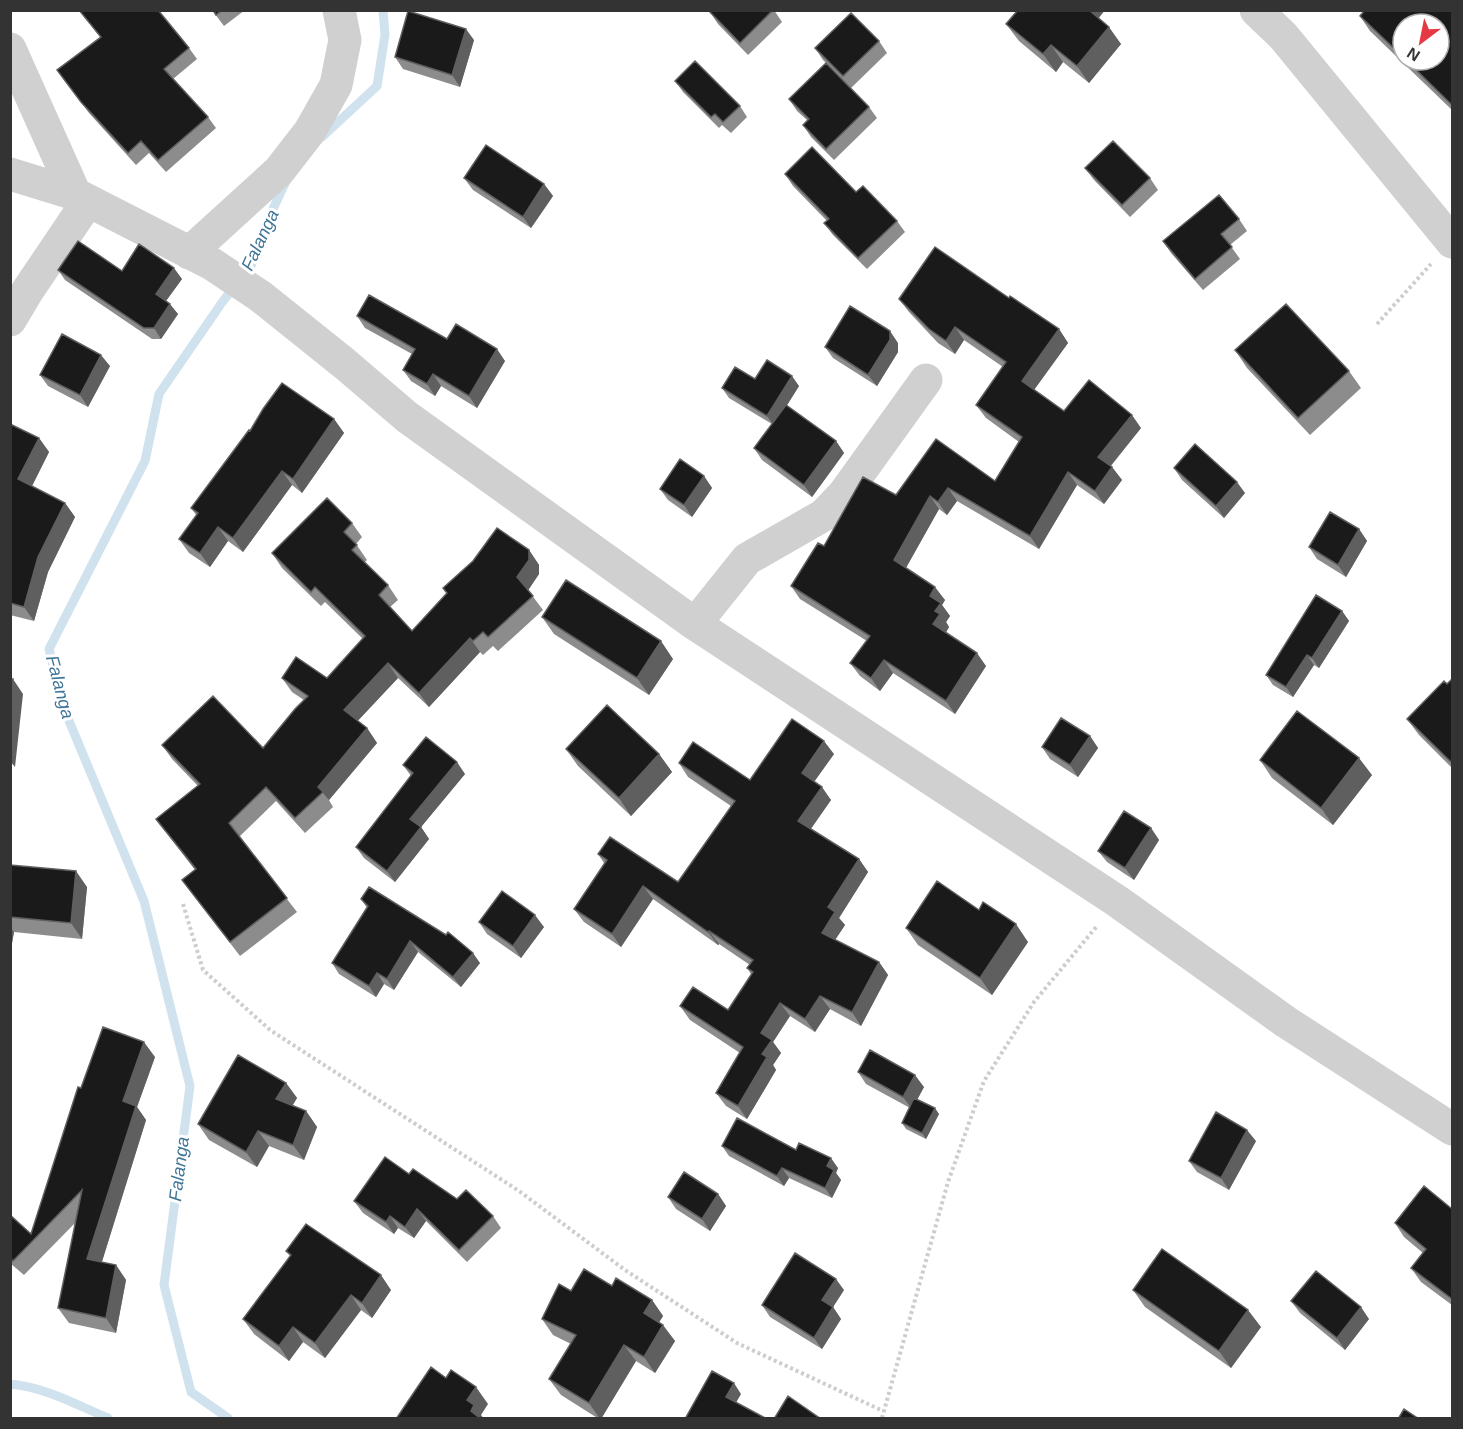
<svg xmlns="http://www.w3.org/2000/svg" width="1463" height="1429" viewBox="0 0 1463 1429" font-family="Helvetica,sans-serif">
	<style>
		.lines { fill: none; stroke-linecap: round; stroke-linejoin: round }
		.stream { stroke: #cfe2ee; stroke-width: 9 }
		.path { stroke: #cdcdcd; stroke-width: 4; stroke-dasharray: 3 3; stroke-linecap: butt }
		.minor { stroke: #d0d0d0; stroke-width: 33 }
		.wall { fill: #8c8c8c; fill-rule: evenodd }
		.shaded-wall { fill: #5f5f5f }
		.building { fill: #1a1a1a; stroke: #5f5f5f; stroke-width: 1.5 }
		.labels { text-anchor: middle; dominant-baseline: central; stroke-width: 6; stroke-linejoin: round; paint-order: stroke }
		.water-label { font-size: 18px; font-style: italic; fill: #3f7597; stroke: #fff }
	</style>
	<rect width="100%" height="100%" fill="#fff"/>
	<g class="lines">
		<path class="stream" d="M322,137l55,-51 8,-51 -2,-25
			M10,1384c35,3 67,21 98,34
			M228,1418l-37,-26 -27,-107 26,-199 -46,-185 -82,-197 -13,-55 96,-188 14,-67 64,-93 28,-35 22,-57 13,-28"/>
		<path class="path" d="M1377,324l54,-60
			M183,904l20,66 67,60 249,161 106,79 112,73 146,68
			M882,1418l66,-236 36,-101 50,-79 63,-76"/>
		<path class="minor" d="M1256,10l28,27 168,205
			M10,49l65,145
			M10,174l65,20 137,70 48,32 85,68 62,53 288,207 422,277 169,121 166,107
			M189,253l90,-82 31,-40 26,-46 9,-45 -6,-30
			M10,320l18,-30 60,-89
			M695,624l52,-65 77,-44 20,-21 82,-114"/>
	</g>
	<path class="wall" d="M79,10l110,38 8,11 -24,20 35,38 8,11 -50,44 -17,-19 -13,12 -47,-52 -32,-43 43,-33z
		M212,10h33l-21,16z
		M712,10h62l8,12 -34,33 -30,-31 -8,-12z
		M1452,10v100l-82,-79 -10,-15zM1403,24l36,36h-36z
		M1099,19l22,25 -32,39 -26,-21 -7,10 -37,-31 -13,-17z
		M474,40l-14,47 -57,-18 -8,-12z
		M879,41l8,12 -36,35 -28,-28 -8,-12z
		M675,81l65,25 7,11 -16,16 -9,-8 -3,3 -36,-36z
		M789,99l80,8 8,11 -43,42 -23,-23 -8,-12 4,-5 -10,-9z
		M1085,168l65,10 8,12 -28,27 -36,-37z
		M785,174l71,18 41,29 8,11 -38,37 -34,-34 -9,-12 3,-2 -34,-35z
		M464,178l80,6 9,12 -22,32 -58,-38z
		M1239,219l8,12 -17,14 10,14 -37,31 -32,-37 -8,-12z
		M58,270l64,1 60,8 -16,22 12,13 -17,25h-9l-87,-59z
		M1009,298l50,31 9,14 -34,47 30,21 77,17 -30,38 11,14 -18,24 -27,-19 -38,64 -82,-48 -10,14 -8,-6 -33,59 39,32 -3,5 8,11 -4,6 3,5 -3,6 40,33 -31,48 -62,-41 -13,18 -20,-15 -10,-13 17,-22 -67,-42 -9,-13 33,-40 72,-51 99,-14 24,-39 -33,-24 -10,-13 27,-38 -39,-27 -9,14 -17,-11 -29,-31 -10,-13z
		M357,316l90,23 58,22 -28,47 -36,-22 -6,10 -24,-15 -8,-11 9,-16 -47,-26z
		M898,343v9l-21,34 -44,-28 -8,-11z
		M1235,350l114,21 12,17 -51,47 -63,-67z
		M110,366l-22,41 -40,-21 -8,-11z
		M755,379l44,7 -12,19 49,36 8,12 -32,44 -50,-37 -8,-12 18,-24 -43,-26 -7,-10z
		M334,419l10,14 -42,60 -10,-8 -49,67 -15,-11 -18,26 -21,-14 -10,-14 18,-23 -6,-8 59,-77z
		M10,424l29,14 10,14 -17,34 33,17 10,14 -27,55 -14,49 -24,-6z
		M1174,468l71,25 -21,25 -42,-38z
		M704,476l8,12 -20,29 -24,-17 -8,-11z
		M352,523l10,14 -6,7 11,16 -2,2 23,23 10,15 -8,7 22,24 35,-37 -4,-6 86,-38 10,15v9l-11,16 15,20 -45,41 -5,-5 -10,9 -3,-3 -51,55 -31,-29 -41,43 10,7 10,15 -48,57 4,7 -28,26 -29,-32 -37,36 58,75 -57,44 -58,-76 13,-10 -39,-51 42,-33 -26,-27 -10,-14 101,3 41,-48 -12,-8 -10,-14h45l36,-39 -38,-37 -4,4 -39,-38 -10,-15z
		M1359,529l8,12 -21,36 -29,-18 -8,-12z
		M1342,611l7,10 -30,47 -5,-3 -21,32 -20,-12 -7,-10z
		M542,617l131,42 -24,36 -95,-61z
		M1452,679v89l-33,-33 -12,-16z
		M1090,736l8,12 -20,29 -28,-18 -8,-12z
		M566,749l93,5 13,18 -41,44 -53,-50z
		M834,754l-20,28 17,18 -20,29 48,30 9,13 -29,46 6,7 -10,15 44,22 9,13 -27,51 -31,-17 -15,23 -25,-16 -17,26 8,11 -8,12 3,5 -29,49 -21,-13 -10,-13 24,-40 -50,-33 -10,-14 48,4 23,-36 -4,-6 3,-3 -31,-21 -1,1 -65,-46 -32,48 -37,-25 -10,-13 30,-46 -6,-9 80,28 53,-76 -43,-29 -9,-14 71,17z
		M1260,760l112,15 -39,50 -61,-47z
		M403,765l62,9 -44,53 8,12 -34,43 -31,-24 -8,-11 55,-71z
		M1151,828l8,12 -25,40 -27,-18 -9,-11z
		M10,865l77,22 -5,52 -68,-7 -4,22z
		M361,899l119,64 -19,24 -43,-35 -24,38 -10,-6 -8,13 -37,-23 -7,-11 35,-55z
		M979,910l49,32 -36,53 -74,-50 -12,-17z
		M479,922l65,5 -23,31 -34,-24z
		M155,1057l-18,50 9,13 -44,142 14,3 10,15 -10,53 -47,-10 -11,-15 18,-86 -52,53 -14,-12v-48l21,19 50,-146z
		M858,1072l66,15 -7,13 22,14 -13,25 -20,-10 -4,-6 8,-15 -44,-24z
		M286,1083l11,15 -5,7 14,6 11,16 -13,33 -35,-14 -12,21 -48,-27 -11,-16z
		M1256,1141l-27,49 -32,-18 -8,-11z
		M722,1146l74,4 42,18 -2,5 5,7 -9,18 -43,-20 -5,8 -55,-30z
		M409,1174l48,25 36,17 8,12 -34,34 -41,-41 -12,17 -16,-10 -4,6 -31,-21 -9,-12z
		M718,1194l8,12 -16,25 -34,-22 -8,-12z
		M1452,1209v96l-31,-23 -10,-14 12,-15 -19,-16 -9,-14z
		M286,1251l105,39 -19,28 -11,-8 -36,48 -22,-16 -14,19 -35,-27 -11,-15 47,-63z
		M612,1286l40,14 11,16 -4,6 16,19 -20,32 -19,-12 -35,58h-2l-38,-24 -12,-16 22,-35 -18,-9 -11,-16 29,-28z
		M844,1290l-11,17 8,12 -19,30 -52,-32 -8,-12z
		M1133,1290l128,37 -30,41 -86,-61z
		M1291,1301l78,18 -24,31 -45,-37z"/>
	<path class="shaded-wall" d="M1087,10h18l-10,13z
		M1109,27l12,17 -32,39 -12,-17z
		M466,29l8,11 -14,47 -8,-12z
		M1051,45l12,17 -7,10 -13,-18z
		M544,184l9,12 -22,32 -8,-11z
		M174,268l8,11 -19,26 -7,-11z
		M170,304l8,10 -17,25 -7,-11z
		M955,327l9,13 -9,14 -9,-13z
		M1059,329l9,14 -37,51 -9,-13z
		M890,331l8,12v9l-21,34 -9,-11z
		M497,349l8,12 -28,47 -8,-12z
		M101,355l9,11 -22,41 -8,-12z
		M433,374l8,12 -6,10 -8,-12z
		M792,376l7,10 -25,40 -7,-10z
		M1132,415l9,13 -34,42 -9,-13z
		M334,419l10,14 -42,60 -9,-14z
		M39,438l10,14 -21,42 -10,-15z
		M836,441l8,12 -32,44 -8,-12z
		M1112,467l10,13 -18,24 -9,-13z
		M282,471l10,14 -49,67 -10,-14z
		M1068,472l9,13 -38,64 -9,-13z
		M704,476l8,12 -20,29 -8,-12z
		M1237,482l8,11 -21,25 -8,-12z
		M948,488l9,13 -10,14 -9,-13z
		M930,496l9,13 -36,64 -9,-13z
		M65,503l10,14 -27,55 -14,49 -10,-14 14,-50z
		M218,527l10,14 -18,26 -10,-14z
		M1359,529l8,12 -21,36 -8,-12z
		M529,550l10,15v9l-12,18 -10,-15z
		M935,587l10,13 -3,5 8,11 -4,6 3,5 -7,11 -9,-14 -3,-28z
		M1342,611l7,10 -30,47 -7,-10z
		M470,638l10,14 -51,55 -10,-14z
		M661,641l12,18 -24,36 -12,-17z
		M977,653l9,13 -31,48 -9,-13z
		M1307,655l7,10 -21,32 -7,-10z
		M884,660l9,13 -13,18 -9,-13z
		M388,663l10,15 -44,47 -10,-15z
		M13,679l10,15 -8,73 -5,-6v-63z
		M367,728l10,15 -48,57 -11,-13z
		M1090,736l8,12 -20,29 -8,-12z
		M824,741l10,13 -23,32 -9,-13z
		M659,754l13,18 -41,44 -12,-18z
		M1359,758l13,17 -39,50 -12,-17z
		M457,762l8,12 -44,53 8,12 -34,43 -8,-11 23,-52z
		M822,787l9,13 -24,34 -9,-13z
		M1151,828l8,12 -25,40 -9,-12z
		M859,859l9,13 -29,46 6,7 -14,21 -9,-13 6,-26z
		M76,871l11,16 -5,52 -11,-16z
		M643,886l10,13 -32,48 -9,-13z
		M535,915l9,12 -23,31 -8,-12z
		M1016,924l12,18 -36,53 -12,-17z
		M10,927l4,5 -4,22z
		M709,931l10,13 -1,1 -10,-13z
		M410,941l8,11 -24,38 -7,-11z
		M473,953l7,10 -19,24 -8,-10z
		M879,962l9,13 -27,51 -9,-14z
		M377,973l7,11 -8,13 -7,-11z
		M820,996l10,13 -15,23 -10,-13z
		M780,1003l10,13 -17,26 8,11 -8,12 3,5 -29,49 -9,-13 24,-52 -1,-21z
		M144,1042l11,15 -18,50 9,13 -48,154 -11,-15 36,-158z
		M915,1075l9,12 -12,22 -9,-12z
		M286,1083l11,15 -10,17 -11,-16z
		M935,1108l4,6 -13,25 -4,-6z
		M306,1111l11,16 -13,33 -11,-15z
		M1247,1130l9,11 -27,49 -8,-12z
		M258,1131l11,15 -12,21 -11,-15z
		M831,1158l7,10 -2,5 5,7 -9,18 -7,-10 2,-22z
		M782,1168l7,10 -5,8 -7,-10z
		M718,1194l8,12 -16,25 -8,-12z
		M417,1209l9,12 -12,17 -9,-11z
		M390,1216l8,12 -4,6 -8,-12z
		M116,1265l10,15 -10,53 -10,-15z
		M381,1275l10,15 -19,28 -10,-15z
		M836,1279l8,11 -11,17 8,12 -19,30 -8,-11 8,-38z
		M351,1295l10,15 -36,48 -10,-15z
		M652,1300l11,16 -8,13 -11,-16z
		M1361,1307l8,12 -24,31 -8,-12z
		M1248,1310l13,17 -30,41 -12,-17z
		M663,1325l12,16 -20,32 -11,-16z
		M293,1327l10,15 -14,19 -10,-15z
		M624,1345l12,16 -35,58h-1l-11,-16z
		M734,1383l7,11 -8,14 -7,-11z
		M476,1387l12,17 -7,11 3,4h-8l-5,-8 -4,-11z"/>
	<path class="building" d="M79,10h79l31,38 -25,21 44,48 -50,43 -17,-19 -13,12 -47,-51 -24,-32 44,-33z
		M213,10h9l-6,5z
		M712,10h61l-33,33 -30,-31z
		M1018,10h71l20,17 -32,39 -26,-21 -8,9 -37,-30z
		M1365,10h87v95l-46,-45h33v-36h-36v33l-43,-41z
		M408,11l58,18 -14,46 -57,-18z
		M851,13l28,28 -36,35 -28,-28z
		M695,61l45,45 -17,16 -8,-8 -4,3 -36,-36z
		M826,63l43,44 -43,42 -23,-24 6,-6 -20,-20z
		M1113,141l37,37 -28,27 -37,-37z
		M486,145l58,39 -21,33 -59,-39z
		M812,147l44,45 7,-6 34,35 -39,37 -34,-35 5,-4 -44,-45z
		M1219,195l20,24 -18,15 11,13 -37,32 -32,-38z
		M78,241l44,30 17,-27 35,24 -18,26 14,10 -16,24h-10l-86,-58z
		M935,247l74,51 1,-2 49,33 -37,52 42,30 25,-31 43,35 -34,42 14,10 -17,24 -27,-19 -38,64 -82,-48 -10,14 -8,-6 -36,64 41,27 -5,9 11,7 -6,8 5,3 -7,10 44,29 -31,48 -62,-41 -13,18 -21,-15 20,-27 -79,-50 27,-43 6,3 39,-69 33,18 40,-56 59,42 27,-44 -46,-32 30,-43 -51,-35 -9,14 -17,-12 -30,-30z
		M369,295l78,44 9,-15 41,25 -28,47 -36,-22 -6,10 -24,-14 12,-21 -58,-33z
		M1286,304l63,67 -51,47 -63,-68z
		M850,306l40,25v9l-22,35 -43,-28z
		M62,334l39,21 -21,40 -40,-20z
		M767,360l25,16 -25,40 -45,-28 13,-21 20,12z
		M282,383l52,36 -41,60 -11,-8 -49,67 -15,-11 -18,26 -21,-14 19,-26 -7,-5 58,-78 1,1 13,-22z
		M786,405l50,36 -32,44 -50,-37z
		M10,424l29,14 -21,41 47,24 -27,54 -14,50 -14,-4z
		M1195,444l42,38 -21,24 -42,-38z
		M680,459l24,17 -20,29 -24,-16z
		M327,498l25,25 -8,9 13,13 -5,5 36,35 -9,10 33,36 35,-38 -4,-5 30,-27 24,-33 32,22v10l-12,17 16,19 -45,41 -5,-5 -10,9 -3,-3 -51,55 -31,-30 -44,47 23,18 -49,59 5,5 -28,26 -29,-31 -37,36 58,75 -57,44 -48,-62 14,-11 -40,-50 44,-35 -38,-39 51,-49 50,52 32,-39 13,-13 -26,-18 14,-21 31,21 38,-42 -50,-49 -4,5 -39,-39z
		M1330,512l29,17 -21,36 -29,-18z
		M566,580l95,61 -24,37 -95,-61z
		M1316,595l26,16 -30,47 -5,-3 -21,32 -20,-12z
		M10,679h3l-3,19z
		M1452,679v84l-45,-44 37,-38 3,3z
		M607,705l52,49 -40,44 -53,-49z
		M1297,711l62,47 -38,50 -61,-48z
		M1061,718l29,18 -20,29 -28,-18z
		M792,719l32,22 -22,32 20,14 -24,34 61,38 -31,48 7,5 -13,21 57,29 -27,50 -32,-16 -15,23 -25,-16 -19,30 11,7 -10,14 5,3 -29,49 -22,-13 27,-46 -63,-41 13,-19 35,23 25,-38 -6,-4 6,-8 -44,-29 -1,1 -65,-46 -31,48 -38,-25 33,-49 -9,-6 12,-17 68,45 57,-81 -56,-38 14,-21 57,38z
		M426,737l31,25 -47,57 11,8 -34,44 -31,-24 57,-74 -10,-8z
		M1124,811l27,17 -26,40 -27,-17z
		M10,865l66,6 -5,52 -61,-6z
		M937,881l42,29 4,-8 33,22 -36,54 -74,-50z
		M369,887l77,48 2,-3 25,21 -20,24 -43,-36 -23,38 -10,-6 -8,13 -37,-23 36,-57 -7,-7z
		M502,891l33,24 -22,31 -34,-24z
		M103,1027l41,15 -21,59 13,5 -49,153 29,6 -10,53 -48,-10 24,-118 -69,71 -3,-3v-43l21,19 47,-147 3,1z
		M870,1050l45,25 -12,22 -45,-25z
		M238,1055l48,28 -10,16 30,12 -13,34 -35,-14 -12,21 -48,-28z
		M914,1098l21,10 -13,25 -20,-10z
		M1216,1112l31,18 -26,48 -32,-17z
		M737,1118l59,32 3,-7 32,15 -4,8 7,4 -9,18 -43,-20 -5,8 -55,-30z
		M385,1157l24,17 4,-5 44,30 9,-9 27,26 -34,34 -42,-41 -12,18 -15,-11 -4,6 -32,-21z
		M684,1172l34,22 -16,25 -34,-22z
		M1424,1186l28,23v90l-41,-31 15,-19 -31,-26z
		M306,1224l75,51 -19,28 -11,-8 -36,48 -22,-16 -14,19 -36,-27 48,-64 -5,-4z
		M1162,1249l86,61 -29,41 -86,-61z
		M795,1253l41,26 -14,21 11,7 -19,31 -52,-33z
		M584,1269l28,17 4,-8 36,22 -8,13 19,12 -19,32 -20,-12 -35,58 -40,-24 27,-44 -34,-16 17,-35 12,7z
		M1316,1271l45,36 -24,31 -46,-37z
		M431,1367l15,11 5,-8 25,17 -9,13 7,5 -3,6 10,8h-85z
		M712,1371l22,12 -8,14 41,22h-82z
		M788,1396l33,23h-47z
		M1404,1409l15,10h-21z"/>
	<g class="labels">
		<g class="water-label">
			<text transform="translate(260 240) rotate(-65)">Falanga</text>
			<text transform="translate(60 687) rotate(75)">Falanga</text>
			<text transform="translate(179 1169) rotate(-83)">Falanga</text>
		</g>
	</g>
	<rect width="1463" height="1429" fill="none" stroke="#333333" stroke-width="24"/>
	<g transform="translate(1421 42) rotate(212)"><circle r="28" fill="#ffffff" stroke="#adadad" stroke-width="1.5"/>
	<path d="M0-4.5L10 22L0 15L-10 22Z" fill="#e63946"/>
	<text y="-9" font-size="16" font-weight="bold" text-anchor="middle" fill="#333333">N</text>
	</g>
</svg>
